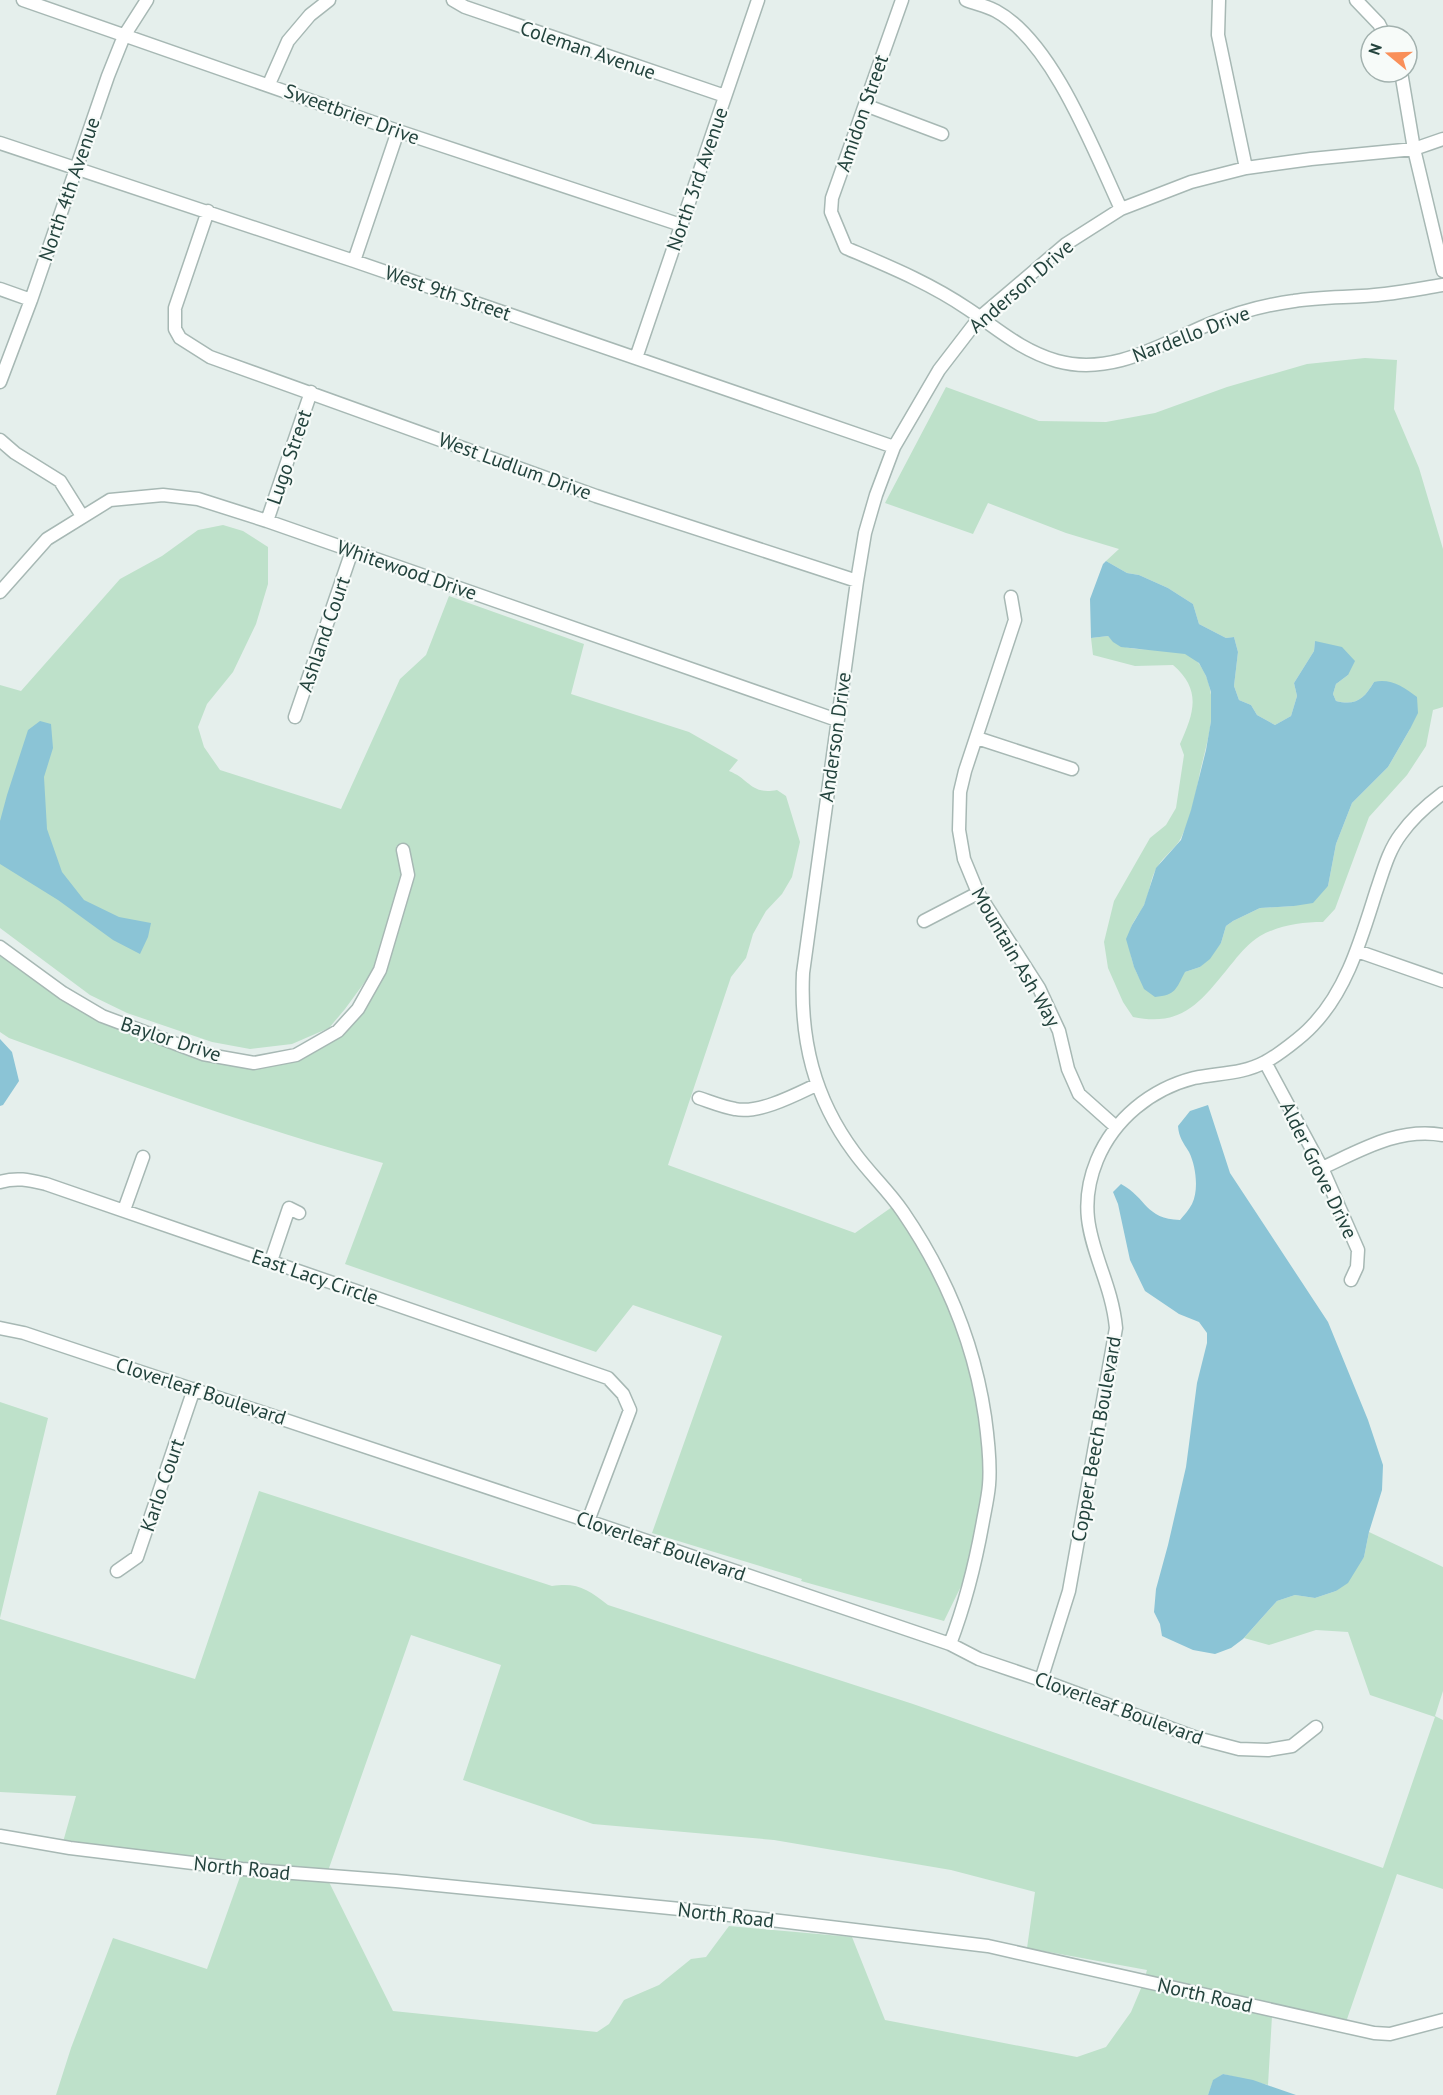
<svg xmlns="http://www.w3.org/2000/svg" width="1443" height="2095" viewBox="0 0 1443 2095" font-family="'PT Sans',sans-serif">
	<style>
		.green { fill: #bee1ca }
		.water { fill: #8bc4d6 }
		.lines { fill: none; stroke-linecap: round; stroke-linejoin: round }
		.minor-casing { stroke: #a7b8b4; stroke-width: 15 }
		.minor { stroke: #fff; stroke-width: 12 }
		.labels { text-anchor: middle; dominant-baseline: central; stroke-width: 4.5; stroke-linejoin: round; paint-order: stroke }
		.street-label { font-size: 20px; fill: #23433d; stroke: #f7fbf9 }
	</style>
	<rect width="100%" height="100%" fill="#e5efec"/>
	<path class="green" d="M1365,358l32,2 -3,49 25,59 24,81v158l-10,3 -7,36 -19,29 -38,42 -34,92 -12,13c-22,0 -43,3 -63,14 -10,6 -19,16 -26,25 -31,37 -48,67 -101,56l-10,-15 -15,-34 -4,-26 10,-41 36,-63 16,-13 10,-17 8,-53 -4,-11c14,-31 22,-54 -7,-79l-38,1 -42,-11 -2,-17 17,-2c21,27 72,-1 92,29 22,33 8,73 0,107 -4,22 -9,46 -19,66 -5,10 -17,18 -23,28 -8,11 -8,27 -14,39 -3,7 -9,13 -12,20 -6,16 -1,38 7,52l46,-5 15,-5 21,-24 5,-17 7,-5 27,-13 34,-2 34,-20 8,-42 16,-41 36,-36 22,-38 -36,-47c-10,17 -18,24 -38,19l-3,-7 3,-10 12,-9 -33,-34 -1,10 -20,32 3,13 -6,20 -16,9 -18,-10 -6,-10 -12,-5 -5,-14 4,-34 -4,-15 -8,1 -27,-14 -6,-20 -25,-16 -29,-13 -12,-2 -21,-12 13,-12 -53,-16 -78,-30 -15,31 -88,-31 61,-116 93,34 67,1 49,-9 72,-26 80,-23z
		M223,525l20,6 25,16v37l-12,40 -23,48 -26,32 -9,23 6,20 16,23 121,39 59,-130 26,-24 23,-59 135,48 -13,50 118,38 49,28 -9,11c21,8 21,24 48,19l9,6 14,46 -8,35 -10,17 -16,17 -13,23 -7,24 -15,19 -63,188 187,68 37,-26 43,66 14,30 19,56 7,29 7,48 1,48 -12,72 -4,18 -23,47 -143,-40 1,-2 -150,-46 70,-197 -89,-31 -37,47 -251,-88 38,-101c-127,-35 -251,-80 -374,-125l-9,-6v-92l46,36 39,27 124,48 40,9 46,-6 60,-39 59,-141 -7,-29 -11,1 7,28 -28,94 -30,41 -16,19 -37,16 -42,5 -38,-7 -85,-29 -37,-18 -90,-67v-243l21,6 99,-112 42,-23 36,-26z
		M0,1402l48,16 -48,200z
		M259,1491l293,95c25,-4 36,3 56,19l305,99 470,164 52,-151 -65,-22 -22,-63 -32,-2 -47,15 -25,-7 33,-37 18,-6 20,3 21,-7 28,-34 5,-25 74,35v124l-8,25 8,4v169l-46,-15 -51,148 -201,-45 2,-7 -120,-22 8,-56 -84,-22 -177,-30 -181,-16 -130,-44 38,-115 -90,-30 -83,236 -86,-7 -179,-22 13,-46 -76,-4v-173l195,60z
		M241,1874l87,6 65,131 204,21 12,-8 15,-24 35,-15 32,-26 15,-2 23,-31 123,11 33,83 192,37 29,-10 25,-35 11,-26 130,30 -4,69 -45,-11 -10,7 -5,14h-1152l15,-47 42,-110 94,31z"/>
	<path class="water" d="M1106,561l21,12 12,2 29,13 25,16 6,20 27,14 8,-1 4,15 -4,34 5,14 12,5 6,10 18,10 16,-9 6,-20 -3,-13 20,-32 1,-10 27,6 13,14 -7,14 -12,9 -3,10 3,7c20,5 28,-2 38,-19 16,-4 30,5 43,15l1,16 -8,16 -22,38 -36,36 -16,41 -8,42 -15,17 -19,3 -34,2 -27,13 -7,5 -5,17 -11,16 -10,8 -15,5c-9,17 -9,23 -30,25l-11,-8 -10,-22 -8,-28 6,-14 12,-20 12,-37 25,-28 10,-30 15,-60 5,-29v-29l-5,-16 -7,-13 -14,-9 -64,-7 -8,-5 -5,-6 -17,2 -1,-39 13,-35z
		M40,721l11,3 2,24 -9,29 3,52 15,43 22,28 35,17 32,6 -3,14 -8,17 -27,-14 -55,-40 -58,-36v-43l7,-26 21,-65z
		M0,1039l12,13 7,29 -16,24 -3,1z
		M1208,1105l22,68 98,149 40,98 15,45 -1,25 -13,42 -5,25 -16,26 -12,8 -21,7 -20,-3 -18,6 -34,38 -12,9 -16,6 -22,-4 -31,-14 -2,-12 -6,-12 2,-23 12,-44 18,-78 11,-84 10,-40v-10l-8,-11 -20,-8 -34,-23 -15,-31 -12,-56 -5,-12 8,-8c26,14 24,35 59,36 4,-5 9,-10 12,-16 7,-14 4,-38 -3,-52 -6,-10 -10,-14 -11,-26l12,-15z
		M1223,2074l30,6 43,15h-88l5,-15z"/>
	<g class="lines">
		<defs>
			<path id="minor" d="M23,0l375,131 283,94
				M453,0l12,7 260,89
				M902,0l-70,198 -1,14 15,36c42,18 84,35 122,61 30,20 52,41 89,52 54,15 103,-16 150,-36 28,-12 57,-20 87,-24 30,-5 61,-3 91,-7 19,-2 39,-6 58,-9
				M966,0c10,4 21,6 30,11 57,31 98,140 125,198
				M1219,0l-1,35 28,133
				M1356,0l23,24 6,12
				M1401,72l13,77 29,122
				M269,84l19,-43 22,-26 19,-15
				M865,105l77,29
				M0,143l354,118 540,186
				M208,211l-33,97v21l5,9 30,19 386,139 261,85
				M354,261l44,-130
				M0,289l31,11
				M636,358l122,-358
				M0,382l31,-82 77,-224 16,-40 23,-36
				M0,440l15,13 45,28 22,35
				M267,521l44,-129
				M0,592l47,-53 63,-39 53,-5 35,4 69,22 570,199
				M1011,597l4,23 -50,151 -5,21 -1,38 5,29 14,34 61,95 20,43 9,38 11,25 37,33
				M295,717l57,-166
				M977,738l95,31
				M924,921l54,-28
				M0,947l63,46 39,23 101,38 51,9 42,-8 42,-24 20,-22 22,-39 28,-95 -5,-25
				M1357,951l86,30
				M1265,1062l57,106 36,82 -1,17 -6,13
				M699,1098c12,4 24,9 36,11 24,5 60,-14 81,-24
				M1322,1168c39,-18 77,-41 121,-33
				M0,1182c17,-5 29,-2 46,2l562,194 15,16 7,16 -42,111
				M124,1210l19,-53
				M271,1261l18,-53 10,5
				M0,1328l24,5 564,188 362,123 29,15 62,21 156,58 42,11 29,1 24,-4 24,-19
				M117,1571l20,-14 57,-168
				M950,1644c16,-42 25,-78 33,-123 2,-11 5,-24 6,-36 2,-22 -1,-46 -4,-68 -11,-75 -39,-142 -82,-205 -14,-21 -34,-39 -49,-60 -40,-54 -54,-112 -51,-179l54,-392 8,-48 11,-38 18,-48 45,-77 40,-52 87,-74 55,-35 70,-27 55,-14 65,-9 103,-10 29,-10
				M1041,1680l28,-89 47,-263c-6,-63 -47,-100 -19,-168 17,-41 54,-71 97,-82 24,-5 49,-4 71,-16 12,-6 38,-26 47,-36 35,-36 49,-87 64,-134 7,-20 12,-41 25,-58 12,-17 26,-29 42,-41
				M0,1836l70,12 172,21 154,12 284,28 308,37 386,87 16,1 53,-14"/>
		</defs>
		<use href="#minor" class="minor-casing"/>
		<use href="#minor" class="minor"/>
	</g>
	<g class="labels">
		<g class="street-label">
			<text transform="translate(588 50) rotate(19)">Coleman Avenue</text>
			<text transform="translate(862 113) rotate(-71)">Amidon Street</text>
			<text transform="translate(352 114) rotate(20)">Sweetbrier Drive</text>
			<text transform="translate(697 179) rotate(-71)">North 3rd Avenue</text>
			<text transform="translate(69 189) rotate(-71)">North 4th Avenue</text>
			<text transform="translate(1021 286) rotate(-41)">Anderson Drive</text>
			<text transform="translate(448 293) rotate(19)">West 9th Street</text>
			<text transform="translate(1191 334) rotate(-21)">Nardello Drive</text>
			<text transform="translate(289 457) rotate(-71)">Lugo Street</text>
			<text transform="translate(515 466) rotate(20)">West Ludlum Drive</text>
			<text transform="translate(407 570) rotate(19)">Whitewood Drive</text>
			<text transform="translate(324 634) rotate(-71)">Ashland Court</text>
			<text transform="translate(835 737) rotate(-82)">Anderson Drive</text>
			<text transform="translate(1016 957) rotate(60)">Mountain Ash Way</text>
			<text transform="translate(171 1039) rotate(18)">Baylor Drive</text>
			<text transform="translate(1319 1170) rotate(64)">Alder Grove Drive</text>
			<text transform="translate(315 1277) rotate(19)">East Lacy Circle</text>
			<text transform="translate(201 1391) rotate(18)">Cloverleaf Boulevard</text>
			<text transform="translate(1096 1439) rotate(-80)">Copper Beech Boulevard</text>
			<text transform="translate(162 1485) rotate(-71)">Karlo Court</text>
			<text transform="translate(661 1546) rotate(19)">Cloverleaf Boulevard</text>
			<text transform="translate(1119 1708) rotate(20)">Cloverleaf Boulevard</text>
			<text transform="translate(242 1868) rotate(6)">North Road</text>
			<text transform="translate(726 1915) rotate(7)">North Road</text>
			<text transform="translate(1205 1995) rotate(13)">North Road</text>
		</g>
	</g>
	<g transform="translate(1389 54) rotate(289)"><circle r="28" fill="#f7fbf9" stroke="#a2b1ae" stroke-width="1.5"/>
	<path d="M0-4.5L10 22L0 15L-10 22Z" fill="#f98f59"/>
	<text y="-9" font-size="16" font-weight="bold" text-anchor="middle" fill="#23433d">N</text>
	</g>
</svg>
